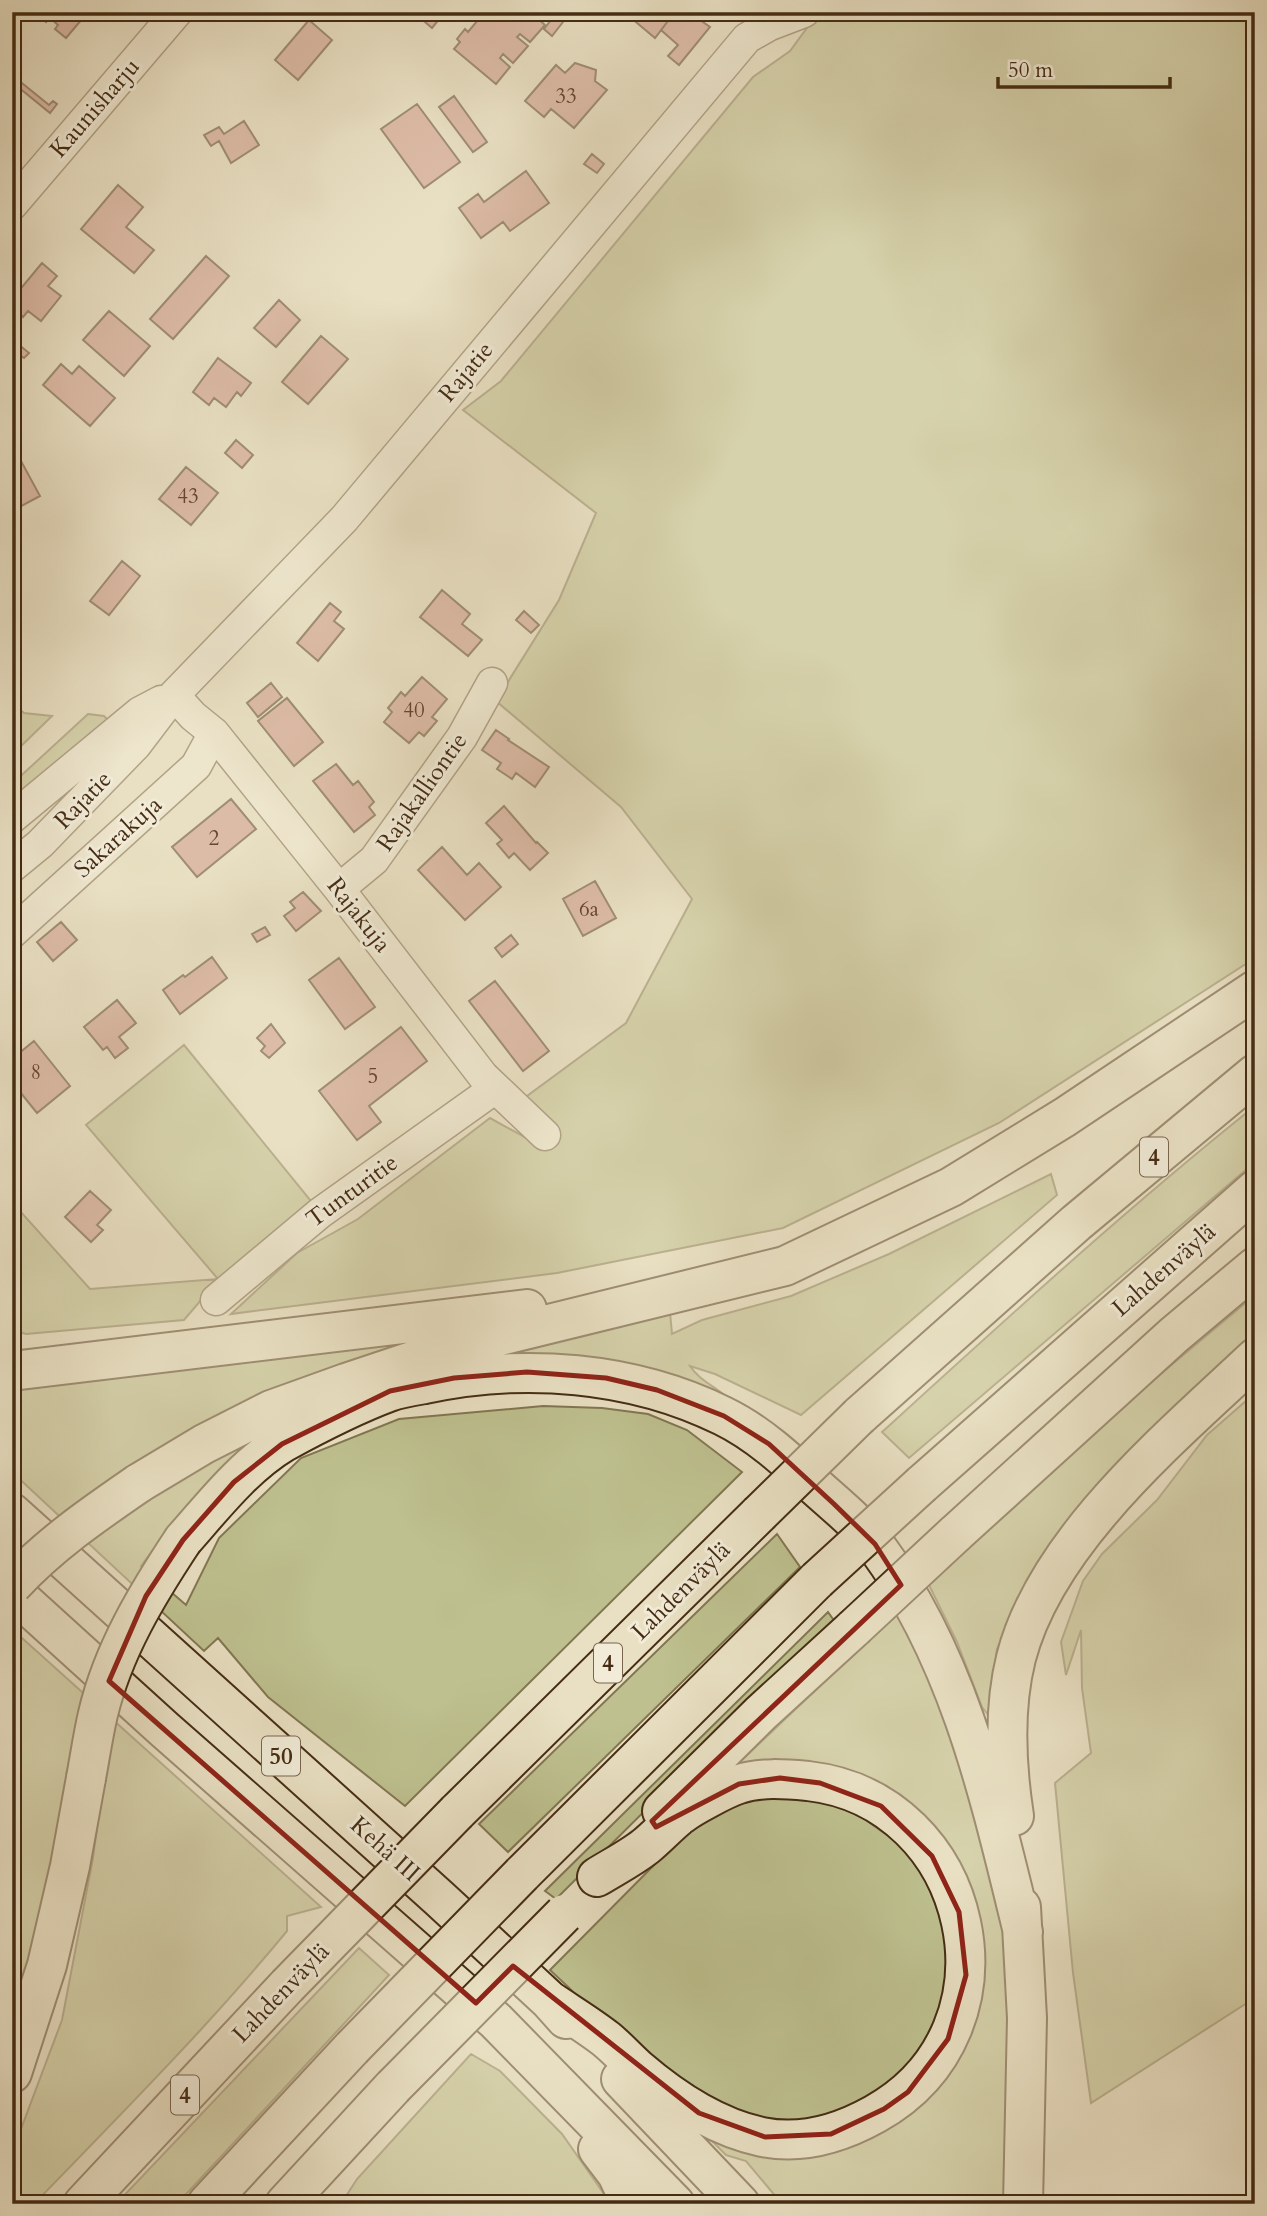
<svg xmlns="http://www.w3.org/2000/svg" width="1267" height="2216" viewBox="0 0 1267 2216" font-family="Cardo,serif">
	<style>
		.green { fill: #bec08f; stroke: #827651; stroke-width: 2 }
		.building { fill: #ce9185; stroke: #452c13; stroke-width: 2 }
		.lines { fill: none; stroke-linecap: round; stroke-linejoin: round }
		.minor-casing { stroke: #6e593f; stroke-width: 33 }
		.highway-casing { stroke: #452c13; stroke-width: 42 }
		.minor { stroke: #f1ebd8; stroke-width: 30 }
		.highway { stroke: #e9e0c3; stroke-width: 38 }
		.highway-bridge-casing { stroke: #452c13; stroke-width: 42; stroke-linecap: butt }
		.highway-bridge { stroke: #e9e0c3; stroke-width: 38 }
		.marked { fill: none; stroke: #8f2418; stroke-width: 5; stroke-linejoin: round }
		.labels { text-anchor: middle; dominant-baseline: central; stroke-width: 6; stroke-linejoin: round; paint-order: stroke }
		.number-label { font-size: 21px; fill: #674530 }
		.shield { fill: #f1ebd8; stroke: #79654e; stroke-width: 2 }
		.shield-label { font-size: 23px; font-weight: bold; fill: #452c13 }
		.street-label { font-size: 24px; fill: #452c13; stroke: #f1ebd8 }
	</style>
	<rect width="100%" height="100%" fill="#e9e0c3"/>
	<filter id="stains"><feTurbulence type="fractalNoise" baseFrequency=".00286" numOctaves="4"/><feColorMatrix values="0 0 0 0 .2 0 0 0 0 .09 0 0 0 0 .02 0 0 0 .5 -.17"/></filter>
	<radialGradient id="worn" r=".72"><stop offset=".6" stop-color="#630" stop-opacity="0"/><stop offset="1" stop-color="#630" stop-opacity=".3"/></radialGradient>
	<path class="green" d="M834,12h421v946l-256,165 -216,105 -226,45 -326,41 66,-61 61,-34 132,-101 38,21 -5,-40 103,-76 66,-124 -71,-92 -125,-106 63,-101 37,-87 -133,-103 38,-29 252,-304 37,-26 25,-34z
		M12,703l12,10 28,3 -40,39z
		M88,714l16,2 5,5 -97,89v-26z
		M184,1045l127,156 -92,78 -35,41 -158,14 -14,-4v-128l78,87 128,-10 -132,-154z
		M1255,1106v56l-346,296 -27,-26c122,-111 244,-223 373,-326z
		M1051,1174l6,21 -256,220 -86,-41 -25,-8c11,17 32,23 45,39 -64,-29 -135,-48 -206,-49 -27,-1 -57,7 -84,13 -19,4 -39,7 -57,13 -68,21 -136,59 -187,110 -23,22 -41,49 -60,74l45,39 33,-67 82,-80 98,-39 144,-13 59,2 46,6 39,16 55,42 -337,334 -137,-109 -50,-59 -14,13 -192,-179v-87l413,-50v3c-82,26 -163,57 -238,99 -37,21 -73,45 -109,68l20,20c90,-59 186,-112 288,-146 92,-30 190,-41 284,-67l2,22 30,-14 89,-24 98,-42z
		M1255,1295v45l-230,249 -28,60 -8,67 -7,-9 -25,-65 -29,-59 223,-201z
		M1255,1393v619l-8,-9 -156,100 -18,-130 -18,-190 36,-30 -9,-65 -1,-58 -15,45 -5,-33 22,-61 19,-27 55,-54 50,-65z
		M777,1534l23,33 -292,285 -29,-28z
		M900,1610l57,115 47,192 5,81 -5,206h-222l-36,-43 -20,-6 -21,-21 66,16 176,-83 8,-6 16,-37 8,-101 -8,-30 -12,-30 -46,-53 -27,-24 -30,-13 -51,-11 -62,5 -3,-5z
		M828,1612l7,10 -279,277 -11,-8z
		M12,1629l309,278 -34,9v15c-79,96 -167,184 -253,273h-22v-51l50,-133 31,-162 12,-90 -47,97 -46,162z
		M767,1795h25l53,10 71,51 36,89 -18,91 -63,66 -79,23 -66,-14 -111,-80 -65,-61 120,-121 1,-5 47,-33z
		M359,1948l30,27 -212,229h-61z
		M471,2054l29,17 62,63 49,70h-270l16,-25z"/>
	<path class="building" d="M35,12h53l-22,26 -11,-9 3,-4 -8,-7 -4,4z
		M419,12h26l-13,16 -15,-13z
		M478,12h60l-3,4 10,9 -15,17 -10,-8 -3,3 11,9 -15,17 -10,-9 -3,4 10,9 -14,17 -42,-35 6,-7 -3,-3 8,-10 3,3 10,-12 -4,-3z
		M624,12h48l2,1 -19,25z
		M675,12h28l5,4 -5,6 7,5 -31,38 -11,-9 10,-11 -17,-15z
		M555,15l8,7 -11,14 -8,-7z
		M309,20l23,20 -34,40 -23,-20z
		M575,63l21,7 -1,11 12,9 -33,38 -23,-19 -7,8 -19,-16 31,-36 9,8z
		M12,75l37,30 4,-4 4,3 -7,9 -38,-31z
		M454,96l33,46 -14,10 -34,-45z
		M417,104l43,58 -36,26 -43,-59z
		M244,121l15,24 -28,18 -12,-22 -8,5 -7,-11 15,-8 5,7z
		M592,154l12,10 -7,9 -13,-9z
		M526,171l23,32 -39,28 -7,-9 -22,16 -22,-30 19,-14 6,8z
		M118,185l25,22 -17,20 28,23 -20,23 -53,-44z
		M206,256l23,20 -56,63 -23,-20z
		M42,263l15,13 -9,10 13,10 -20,25 -13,-10 -5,6 -11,-9v-9z
		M279,300l21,20 -24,27 -22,-19z
		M109,311l41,35 -26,30 -41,-36z
		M321,336l27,23 -40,45 -26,-22z
		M12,339l17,14 -5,5 -12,-8z
		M218,358l33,25 -10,13 -4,-4 -11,15 -12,-9 -5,7 -16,-13z
		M61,364l11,10 7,-8 36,32 -25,28 -47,-41z
		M236,440l17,15 -11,13 -17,-15z
		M14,448l26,48 -28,15v-62z
		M186,467l32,26 -27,32 -32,-26z
		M122,561l18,15 -31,39 -19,-14z
		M442,590l28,24 -8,10 20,16 -14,16 -48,-39z
		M330,603l11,9 -7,9 10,8 -26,32 -21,-18z
		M524,611l15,14 -8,8 -15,-13z
		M422,677l25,22 -15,18 5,4 -13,15 -5,-4 -10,11 -25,-21 8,-10 -4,-4 13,-16 4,4z
		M271,683l11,14 -24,20 -11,-14z
		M287,698l36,44 -29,24 -36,-45z
		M496,730l13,9 -1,1 41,27 -14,20 -19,-14 -4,6 -15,-10 4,-6 -19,-13z
		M336,764l17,21 5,-4 16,21 -5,5 6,8 -21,17 -41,-51z
		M231,799l25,30 -59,48 -25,-30z
		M504,806l32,37 1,-1 11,11 -18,17 -16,-17 -5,5 -12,-14 5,-4 -16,-17z
		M442,847l25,28 12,-12 22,24 -36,33 -47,-50z
		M595,881l21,37 -33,18 -20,-37z
		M303,892l18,19 -25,20 -12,-15 11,-8 -5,-6z
		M61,922l16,18 -24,21 -16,-19z
		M265,927l5,8 -13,7 -5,-8z
		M511,935l7,9 -16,13 -7,-9z
		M212,957l15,21 -47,36 -17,-24 20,-15 2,2z
		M339,958l36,49 -30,22 -36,-49z
		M495,981l54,70 -26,20 -54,-70z
		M117,1000l19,23 -17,14 9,11 -13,10 -8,-11 -4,3 -19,-23z
		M271,1024l14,19 -16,15 -8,-7 4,-5 -8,-8z
		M401,1027l26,34 -58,45 12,16 -24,18 -38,-49z
		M34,1041l36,45 -33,27 -21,-26 -4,3v-31z
		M90,1191l21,19 -14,15 6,5 -12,12 -26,-25z"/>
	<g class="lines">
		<defs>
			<path id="minor" d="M12,205l165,-193
				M174,695l19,21 21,17 125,156 144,187 62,59
				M12,818l128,-106 21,-11
				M12,867l28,-23 96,-99 38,-50 170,-176 403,-481 23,-13 34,-13
				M339,889l35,-29 88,-123 30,-54
				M12,933l184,-167 18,-33
				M216,1300l104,-87 174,-124"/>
			<path id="highway" d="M12,1371l515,-62
				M859,1416l217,-193 179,-149
				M139,1483l65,-39 67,-34 75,-27 105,-35 334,-82 166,-79 114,-70 190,-127
				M922,1484l333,-294
				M12,1513l428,386 109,101 17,19
				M955,1534l219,-199 81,-68
				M183,1540c31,-35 61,-74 101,-98 33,-18 70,-37 105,-50 11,-4 24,-6 36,-8 98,-21 207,-13 298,32 35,17 64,44 92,70 21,19 45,38 61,60 84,114 114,252 147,386
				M12,1591l152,138 332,292 179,183
				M662,1811l99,-98 93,-85
				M457,1812l302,-298
				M1014,1816c-8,-52 -11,-106 2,-158 30,-117 154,-220 239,-300
				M522,1874l295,-294
				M1021,1907l6,111 -4,186
				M549,2000c19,13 39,25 57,39 11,9 21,20 31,29 36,31 78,59 125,69 39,8 79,-4 113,-23 152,-85 100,-314 -67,-333 -23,-2 -48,-4 -69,3 -13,4 -51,24 -61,33 -11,9 -21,20 -32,29 -15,12 -33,21 -49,31
				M12,2073l35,-108 23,-99 16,-88
				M621,2079l119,125
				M598,2149l19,25 14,30
				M83,2204l204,-218
				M207,2204l145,-156
				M285,2204l108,-117"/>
		</defs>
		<use href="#minor" class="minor-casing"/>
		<use href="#highway" class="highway-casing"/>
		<use href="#minor" class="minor"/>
		<use href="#highway" class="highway"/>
		<defs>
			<path id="highway-bridge" d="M759,1514l100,-98
				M817,1580l105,-96
				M12,1585c38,-41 82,-71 127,-102
				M854,1628l101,-94
				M86,1778c4,-21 7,-43 12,-64 15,-64 50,-121 85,-174
				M287,1986l170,-174
				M352,2048l170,-174
				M393,2087l171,-173"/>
		</defs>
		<use href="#highway-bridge" class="highway-bridge-casing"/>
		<use href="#highway-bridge" class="highway-bridge"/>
	</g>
	<path d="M0 0H1267V2216H0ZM527,1372l79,6 51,12 67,26 45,28 65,60 41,40 26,41 -249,236 4,6 83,-43 41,-6 40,5 61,23 51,50 27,56 7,63 -18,64 -40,53 -24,17 -53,25 -66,3 -66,-24 -186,-147 -37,37 -367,-322 37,-85 37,-56 51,-58 48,-38 108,-53 64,-13z" fill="#e9e0c3" fill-opacity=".55" fill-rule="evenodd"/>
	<path class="marked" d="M527,1372l79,6 51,12 67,26 45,28 65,60 41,40 26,41 -249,236 4,6 83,-43 41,-6 40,5 61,23 51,50 27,56 7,63 -18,64 -40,53 -24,17 -53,25 -66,3 -66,-24 -186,-147 -37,37 -367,-322 37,-85 37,-56 51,-58 48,-38 108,-53 64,-13z"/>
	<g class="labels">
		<g class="number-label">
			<text x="566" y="96">33</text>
			<text x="188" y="496">43</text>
			<text x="414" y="710">40</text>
			<text x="214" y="838">2</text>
			<text x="589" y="909">6a</text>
			<text x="36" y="1072">8</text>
			<text x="373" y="1076">5</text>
		</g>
		<g class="shield">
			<rect x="1140" y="1137.5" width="28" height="39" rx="5"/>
			<rect x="594" y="1643.5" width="28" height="39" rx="5"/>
			<rect x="262" y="1736.5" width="38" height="39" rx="5"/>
			<rect x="171" y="2075.5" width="28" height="39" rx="5"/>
		</g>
		<g class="shield-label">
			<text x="1154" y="1157">4</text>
			<text x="608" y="1663">4</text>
			<text x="281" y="1756">50</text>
			<text x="185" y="2095">4</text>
		</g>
		<g class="street-label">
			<text transform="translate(95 108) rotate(-49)">Kaunisharju</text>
			<text transform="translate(466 372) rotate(-50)">Rajatie</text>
			<text transform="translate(422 792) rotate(-55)">Rajakalliontie</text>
			<text transform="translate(83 800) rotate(-46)">Rajatie</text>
			<text transform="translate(118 837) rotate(-42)">Sakarakuja</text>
			<text transform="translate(359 915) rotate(52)">Rajakuja</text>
			<text transform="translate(352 1191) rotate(-36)">Tunturitie</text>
			<text transform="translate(1164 1270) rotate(-41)">Lahdenväylä</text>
			<text transform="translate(681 1591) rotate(-45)">Lahdenväylä</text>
			<text transform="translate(385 1849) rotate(42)">Kehä III</text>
			<text transform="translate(281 1993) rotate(-46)">Lahdenväylä</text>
		</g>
	</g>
	<rect width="1267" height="2216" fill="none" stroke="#e9e0c3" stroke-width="42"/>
	<rect x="14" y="14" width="1239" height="2188" fill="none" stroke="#452c13" stroke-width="3.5"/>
	<rect x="21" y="21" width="1225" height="2174" fill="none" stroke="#452c13" stroke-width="2"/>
	<path d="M998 77v10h172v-10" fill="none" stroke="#452c13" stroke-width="3.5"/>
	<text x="1008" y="77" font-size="21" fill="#452c13" stroke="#f1ebd8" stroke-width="5" paint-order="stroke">50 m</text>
	<rect width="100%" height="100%" filter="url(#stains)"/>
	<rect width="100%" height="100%" fill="url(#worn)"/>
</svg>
